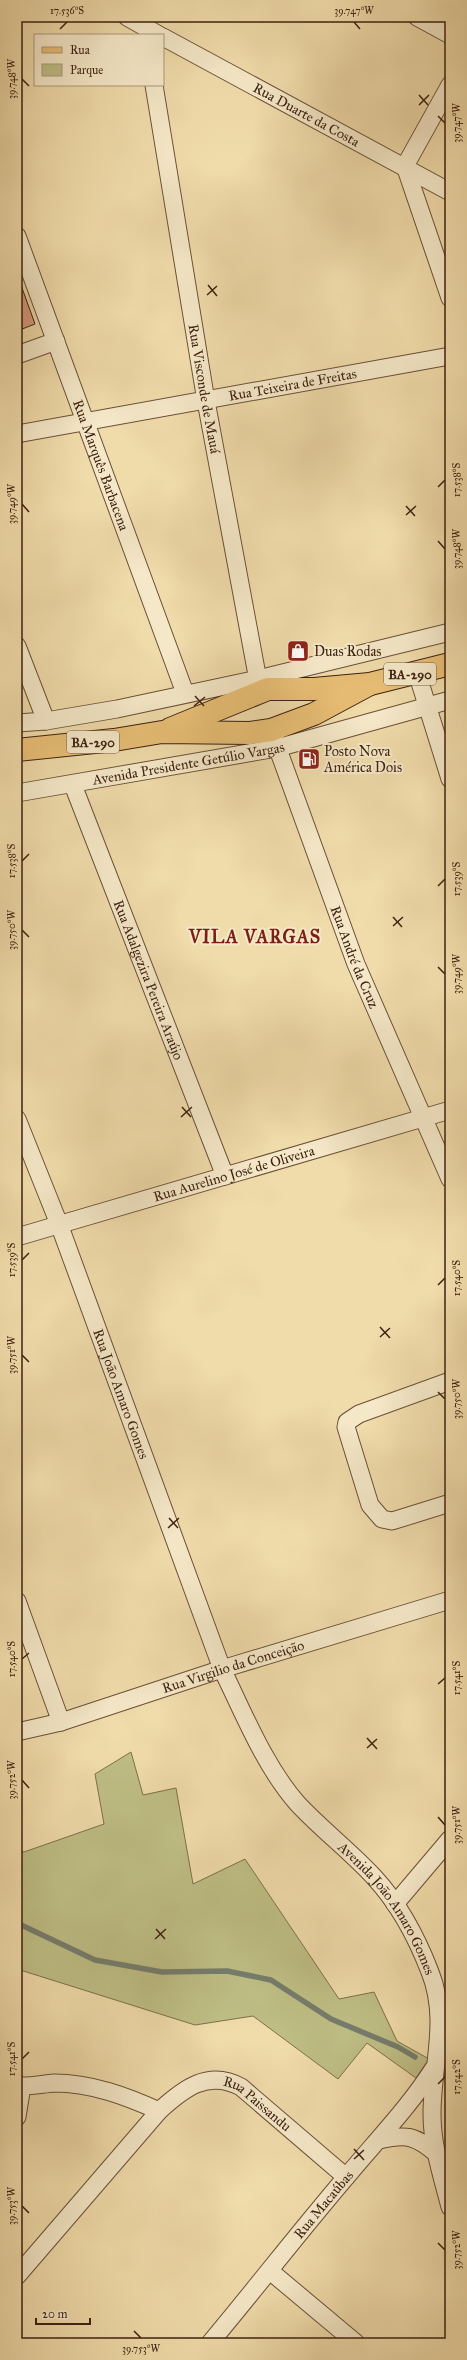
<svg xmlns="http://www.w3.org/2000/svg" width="467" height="2360" font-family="'IM FELL Great Primer',serif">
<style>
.green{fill:#bebe85;stroke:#7e704b}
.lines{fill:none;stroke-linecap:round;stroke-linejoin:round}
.stream{stroke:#757d6d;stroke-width:5.5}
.building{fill:#d69a7e;stroke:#3d2111}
.minor-casing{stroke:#6a5037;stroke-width:19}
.major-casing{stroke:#3d2111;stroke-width:24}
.minor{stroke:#f5e8c8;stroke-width:17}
.major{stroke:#e8be75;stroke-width:22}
.ticks{fill:none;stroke:#3d2111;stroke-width:1.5}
.labels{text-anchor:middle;stroke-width:4;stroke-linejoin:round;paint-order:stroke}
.shield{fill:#f5e8c8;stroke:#745d48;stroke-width:1}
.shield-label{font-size:13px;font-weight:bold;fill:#3d2111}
.street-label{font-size:14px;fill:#3d2111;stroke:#f5e8c8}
.poi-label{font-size:14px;fill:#3d2111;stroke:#f5e8c8;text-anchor:start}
.district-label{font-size:18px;font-weight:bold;letter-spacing:1px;fill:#7a1f14;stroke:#f5e8c8}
.neatline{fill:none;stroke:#3d2111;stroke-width:1.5}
.ticks-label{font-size:10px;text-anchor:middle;fill:#3d2111}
</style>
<rect width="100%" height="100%" fill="#f0dbaa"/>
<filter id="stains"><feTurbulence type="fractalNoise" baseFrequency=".005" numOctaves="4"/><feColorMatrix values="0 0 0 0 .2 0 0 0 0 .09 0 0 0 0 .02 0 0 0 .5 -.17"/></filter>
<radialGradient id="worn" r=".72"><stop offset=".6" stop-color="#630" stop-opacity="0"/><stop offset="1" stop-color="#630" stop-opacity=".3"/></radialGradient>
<!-- green -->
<path class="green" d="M131 1752 143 1795 176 1788 193 1884 245 1859 339 1999 374 1992 397 2041 429 2059 416 2078 367 2043 338 2079 253 2016 195 2025 17 1969V1851L24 1852 104 1824 95 1774Z"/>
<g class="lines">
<!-- stream -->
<g class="stream">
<path d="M17 1923 95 1960 162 1972 227 1971 271 1980 331 2019 398 2047 415 2057"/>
<path d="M442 2073 450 2077"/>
</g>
</g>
<!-- building -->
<path class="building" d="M17 274 35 324 17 331Z"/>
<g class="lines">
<!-- minor casing -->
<g class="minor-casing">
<g id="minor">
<path d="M127 17 159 35"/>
<path d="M417 17 450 35"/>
<path id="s1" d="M163 37 450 192"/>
<path id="s2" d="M154 85 206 401 260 691"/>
<path d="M450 85 405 166 450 298"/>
<path id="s3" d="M17 236 185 693"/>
<path d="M17 355 56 341"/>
<path id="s4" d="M17 434 450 356"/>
<path d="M17 646 46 721"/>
<path d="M417 673 450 779"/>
<path d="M17 723 46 721 117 709 258 679 450 632"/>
<path id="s5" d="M271 730 356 964 450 1179"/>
<path id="s6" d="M73 785 225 1176"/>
<path id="s7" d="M17 793 277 748 450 700"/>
<path id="s8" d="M17 1119 59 1224 222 1669C244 1714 264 1765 297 1803 321 1829 350 1851 374 1877 399 1904 417 1938 430 1972 449 2019 432 2065 432 2114 432 2146 442 2176 450 2207"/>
<path id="s9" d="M17 1237 450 1110"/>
<path d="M450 1381 359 1414 347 1422 346 1427 370 1505 382 1519 392 1521 450 1503"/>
<path d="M17 1601 61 1722"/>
<path id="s10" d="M17 1732 61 1722 222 1669 450 1600"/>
<path d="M395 1904 450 1839"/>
<path d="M17 2086C30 2087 42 2084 54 2083 91 2083 126 2096 159 2111"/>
<path d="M17 2117 22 2086"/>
<path d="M379 2140C406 2134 415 2135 437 2154"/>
<path d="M270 2271 356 2343"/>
<path id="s11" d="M17 2276 159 2111C183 2089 208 2069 241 2087L346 2177"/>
<path id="s12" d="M210 2343C256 2288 300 2231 347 2176 377 2140 409 2107 434 2068"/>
</g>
</g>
<!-- major casing -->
<g class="major-casing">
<g id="major">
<path d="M170 729 268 689H314L370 684 450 664"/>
<path d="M17 750 114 740 162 732 250 733 271 730 314 714 370 684"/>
</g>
</g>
<!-- minor -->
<use href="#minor" class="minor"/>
<!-- major -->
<use href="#major" class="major"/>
</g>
<!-- ticks -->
<path class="ticks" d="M354 22 360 29M60 29 67 22M22 79 29 86M419 95 428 105M419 105 429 95M438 116 445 123M208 285 217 296M207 295 217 286M438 487 445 480M22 504 29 512M406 506 415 516M406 515 416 506M438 541 445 549M195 696 204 706M194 706 205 697M22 861 29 854M438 886 445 879M393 917 402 927M393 926 403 917M22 930 29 937M438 967 445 974M182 1107 191 1117M181 1117 192 1107M22 1260 29 1253M438 1285 445 1278M380 1327 390 1338M380 1337 390 1328M22 1355 29 1362M438 1392 445 1399M169 1518 178 1528M168 1528 179 1518M22 1659 29 1653M438 1684 445 1678M367 1738 377 1749M367 1748 377 1739M22 1780 29 1788M438 1817 445 1825M156 1929 165 1939M155 1939 166 1929M22 2059 29 2052M438 2084 445 2077M354 2149 364 2160M354 2159 364 2150M22 2206 29 2213M438 2243 445 2250M134 2331 141 2338"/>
<!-- icons -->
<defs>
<g id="shop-square" transform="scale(1.15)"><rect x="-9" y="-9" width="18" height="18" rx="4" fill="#8f2418" stroke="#f5e8c8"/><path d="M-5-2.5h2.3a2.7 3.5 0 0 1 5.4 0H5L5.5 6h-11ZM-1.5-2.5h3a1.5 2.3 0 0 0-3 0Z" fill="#fff"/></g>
<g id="fuel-square" transform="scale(1.15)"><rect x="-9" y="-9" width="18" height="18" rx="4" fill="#8f2418" stroke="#f5e8c8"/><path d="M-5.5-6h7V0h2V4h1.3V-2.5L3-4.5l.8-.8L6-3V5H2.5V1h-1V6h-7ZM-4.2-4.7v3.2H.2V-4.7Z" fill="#fff"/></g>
</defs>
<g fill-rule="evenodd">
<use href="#shop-square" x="298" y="651"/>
<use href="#fuel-square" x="309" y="759"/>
</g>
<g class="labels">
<!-- shield labels -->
<g class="shield">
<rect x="384" y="663" width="52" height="22" rx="3"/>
<rect x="67" y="731" width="52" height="22" rx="3"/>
</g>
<g class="shield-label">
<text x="410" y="679">BA-290</text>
<text x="93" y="747">BA-290</text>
</g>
<!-- street labels -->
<g class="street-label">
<text dy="5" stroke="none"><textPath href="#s1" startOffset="163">Rua Duarte da Costa</textPath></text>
<text dy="5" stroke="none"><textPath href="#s4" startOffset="280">Rua Teixeira de Freitas</textPath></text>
<text dy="5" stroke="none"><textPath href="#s2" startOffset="308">Rua Visconde de Mauá</textPath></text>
<text dy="5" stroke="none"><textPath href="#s3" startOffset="244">Rua Marquês Barbacena</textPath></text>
<text dy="5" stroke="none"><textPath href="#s7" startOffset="174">Avenida Presidente Getúlio Vargas</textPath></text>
<text dy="5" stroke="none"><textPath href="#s5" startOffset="242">Rua André da Cruz</textPath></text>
<text dy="5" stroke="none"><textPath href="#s6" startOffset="209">Rua Adalgezira Pereira Araújo</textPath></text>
<text dy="5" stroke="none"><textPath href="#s9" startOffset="226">Rua Aurelino José de Oliveira</textPath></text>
<text dy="5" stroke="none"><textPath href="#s8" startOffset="294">Rua João Amaro Gomes</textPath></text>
<text dy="5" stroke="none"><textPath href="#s10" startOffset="226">Rua Virgilio da Conceição</textPath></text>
<text dy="5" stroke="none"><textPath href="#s8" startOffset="881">Avenida João Amaro Gomes</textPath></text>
<text dy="5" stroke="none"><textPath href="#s11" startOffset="333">Rua Paissandu</textPath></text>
<text dy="5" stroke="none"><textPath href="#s12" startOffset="179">Rua Macaúbas</textPath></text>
</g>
<!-- poi labels -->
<g class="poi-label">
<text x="314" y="656">Duas Rodas</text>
<text x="324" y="756">Posto Nova<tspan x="324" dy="16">América Dois</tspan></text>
</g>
<!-- district labels -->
<g class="district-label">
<text x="255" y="943">VILA VARGAS</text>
</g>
</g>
<!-- margin -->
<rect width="467" height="2360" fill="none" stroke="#f0dbaa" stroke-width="44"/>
<!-- legend -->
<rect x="34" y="34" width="130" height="52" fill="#f5e8c8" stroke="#ab987f"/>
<rect x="42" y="47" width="20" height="6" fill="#e8be75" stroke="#ab987f"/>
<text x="70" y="54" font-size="12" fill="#3d2111">Rua</text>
<rect x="42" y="64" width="20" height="12" fill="#bebe85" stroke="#ab987f"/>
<text x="70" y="74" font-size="12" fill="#3d2111">Parque</text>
<!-- scale -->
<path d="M36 2318v6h54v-6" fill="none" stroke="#3d2111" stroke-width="2"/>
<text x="42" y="2318" font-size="12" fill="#3d2111" stroke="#f5e8c8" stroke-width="3" paint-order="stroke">20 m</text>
<rect x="22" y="22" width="423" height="2316" class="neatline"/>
<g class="ticks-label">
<text x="67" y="14">17.536°S</text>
<text x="354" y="14">39.747°W</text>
<text transform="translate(11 79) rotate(-90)" y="4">39.748°W</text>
<text transform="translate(456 123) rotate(-90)" y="4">39.747°W</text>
<text transform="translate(456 480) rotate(-90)" y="4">17.538°S</text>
<text transform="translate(11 504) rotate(-90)" y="4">39.749°W</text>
<text transform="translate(456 549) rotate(-90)" y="4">39.748°W</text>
<text transform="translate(11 861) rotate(-90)" y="4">17.538°S</text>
<text transform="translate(456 879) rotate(-90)" y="4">17.539°S</text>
<text transform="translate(11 930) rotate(-90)" y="4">39.750°W</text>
<text transform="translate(456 974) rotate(-90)" y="4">39.749°W</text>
<text transform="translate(11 1260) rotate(-90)" y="4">17.539°S</text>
<text transform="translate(456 1278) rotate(-90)" y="4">17.540°S</text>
<text transform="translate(11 1355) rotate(-90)" y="4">39.751°W</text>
<text transform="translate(456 1399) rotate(-90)" y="4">39.750°W</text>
<text transform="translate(11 1659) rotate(-90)" y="4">17.540°S</text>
<text transform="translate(456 1678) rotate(-90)" y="4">17.541°S</text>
<text transform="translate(11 1780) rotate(-90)" y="4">39.752°W</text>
<text transform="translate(456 1825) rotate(-90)" y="4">39.751°W</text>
<text transform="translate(11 2059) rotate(-90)" y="4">17.541°S</text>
<text transform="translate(456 2077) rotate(-90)" y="4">17.542°S</text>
<text transform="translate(11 2206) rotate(-90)" y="4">39.753°W</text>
<text transform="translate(456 2250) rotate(-90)" y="4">39.752°W</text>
<text x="141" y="2352">39.753°W</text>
</g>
<rect width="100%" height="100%" filter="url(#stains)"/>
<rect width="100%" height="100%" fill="url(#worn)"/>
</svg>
